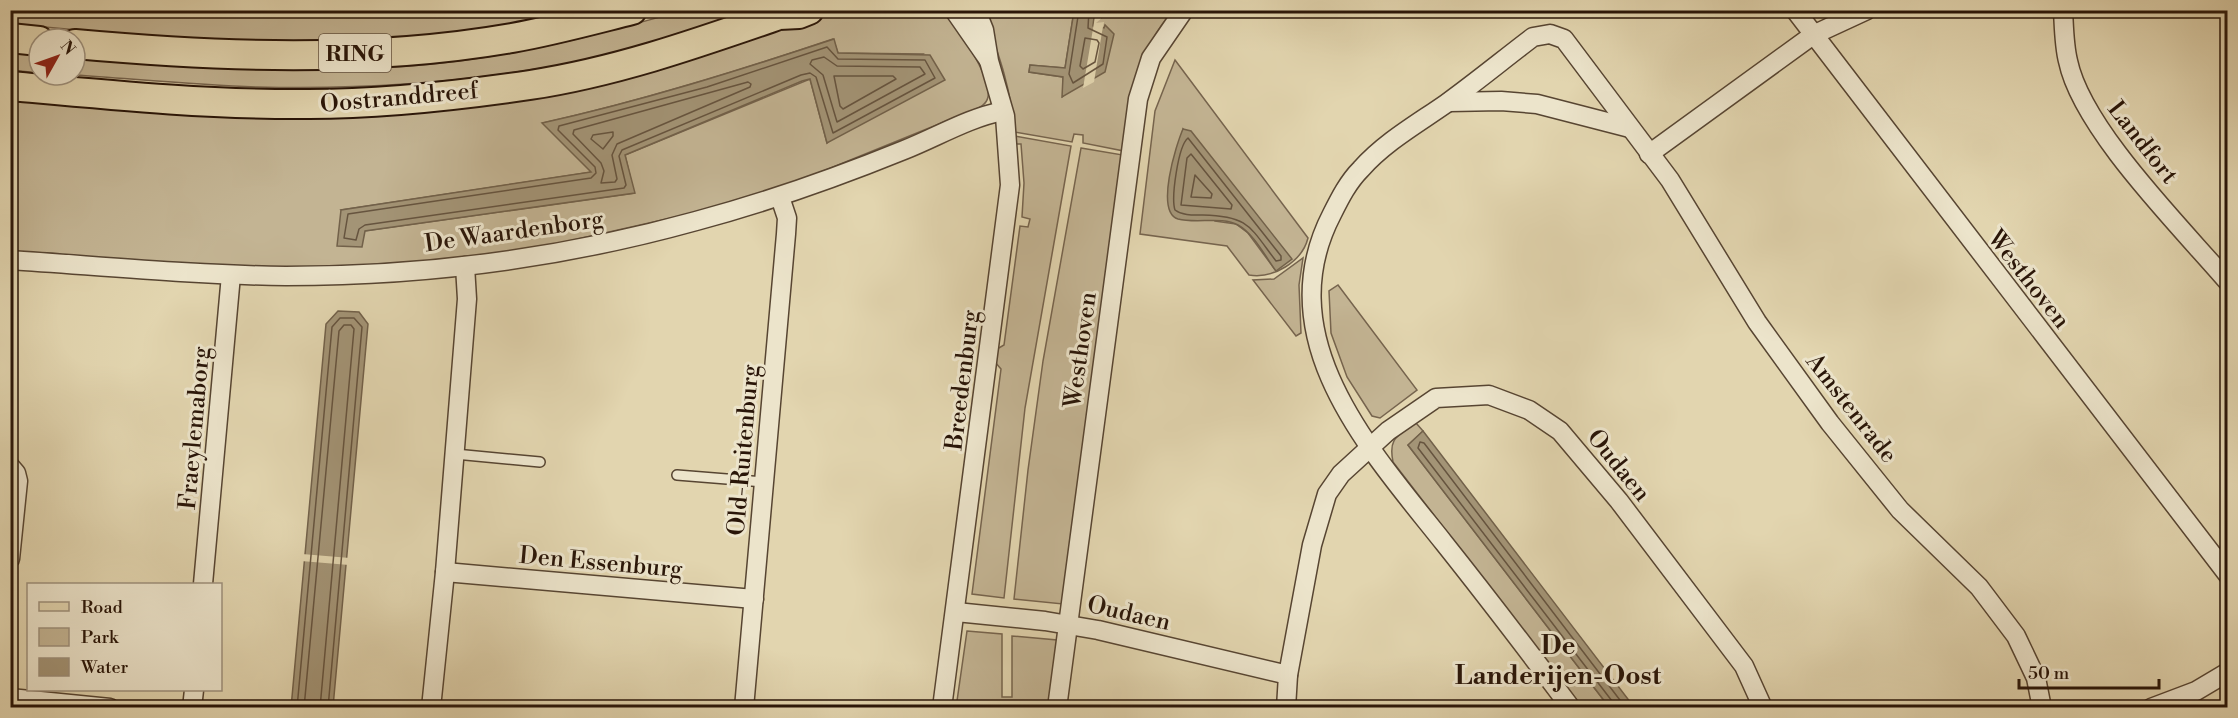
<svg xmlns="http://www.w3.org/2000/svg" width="2238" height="718" font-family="'Libre Bodoni',serif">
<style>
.green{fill:#c3b493;stroke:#76644e;stroke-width:1.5;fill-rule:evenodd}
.water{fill:#a39476;stroke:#72614a;stroke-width:1.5}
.pier{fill:#e2d5af}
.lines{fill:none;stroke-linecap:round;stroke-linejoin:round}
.shore{stroke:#66543f;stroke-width:1.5}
.lane-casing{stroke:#574532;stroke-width:12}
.street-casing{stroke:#574532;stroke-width:21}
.primary-casing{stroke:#291508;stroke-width:32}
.lane{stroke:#ece4cb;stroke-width:9}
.street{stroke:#ece4cb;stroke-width:18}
.primary{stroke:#e2d5af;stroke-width:28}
.labels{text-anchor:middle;stroke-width:6;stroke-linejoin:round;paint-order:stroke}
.shield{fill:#ece4cb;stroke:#645342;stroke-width:1.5}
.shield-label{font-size:22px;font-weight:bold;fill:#291508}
.street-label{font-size:24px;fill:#291508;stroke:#ece4cb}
.neighbourhood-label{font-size:26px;font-weight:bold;fill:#291508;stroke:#ece4cb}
</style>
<rect width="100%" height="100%" fill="#e2d5af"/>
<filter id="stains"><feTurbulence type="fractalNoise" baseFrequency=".00333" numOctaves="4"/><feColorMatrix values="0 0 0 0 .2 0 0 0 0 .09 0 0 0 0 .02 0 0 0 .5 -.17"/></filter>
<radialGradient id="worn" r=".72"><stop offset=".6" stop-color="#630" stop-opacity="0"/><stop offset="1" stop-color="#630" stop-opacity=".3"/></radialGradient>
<!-- green -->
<g class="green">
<path d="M820 10 942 11C956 24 992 77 988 97 986 106 978 108 971 111L789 185 720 207 538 248 453 259 309 269 245 268 11 252 10 98 358 112ZM833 39 838 53 923 54 827 143 810 79 625 155 634 193 364 231 341 210 592 172 543 123C642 101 738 71 833 39Z"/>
<path d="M10 11H592L498 31 315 45 178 39 11 24Z"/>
<path d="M682 11H753C702 27 649 46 596 58 486 81 370 90 257 87 196 85 135 79 75 75V57C220 70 370 80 515 52 571 42 627 26 682 11Z"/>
<path d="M983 11H1074L1065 68 1030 65 1029 72 1063 77V96L1112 33 1105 28 1093 26 1094 17 1099 18 1094 11H1173C1137 51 1130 98 1124 151L1083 143V135L1074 134 1072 142 1014 132C1012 89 997 50 983 11Z"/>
<path d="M10 51 39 54V73L11 70Z"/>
<path d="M1175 60 1308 238C1302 262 1273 279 1249 275L1227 246 1140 234 1155 111ZM1183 129 1276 271 1248 233 1236 224 1215 221 1170 180Z"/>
<path d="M1014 136 1071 146 1025 408 1004 598 972 594 1001 369 995 362 997 349 1004 345 1020 226 1028 227 1030 219 1022 217 1024 183 1021 144H1014Z"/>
<path d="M1081 148 1123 155 1063 604 1014 599 1028 470 1043 361Z"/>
<path d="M1303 258 1299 285 1301 333 1296 336 1253 280 1274 279Z"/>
<path d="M1338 285 1417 390 1380 418 1372 416 1347 377 1331 333 1329 291Z"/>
<path d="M1416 423 1423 431 1408 445 1609 707H1582L1393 462C1388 437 1398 436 1416 423Z"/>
<path d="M967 631 1002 634V697H1012V636L1057 640 1049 707 956 708Z"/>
</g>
<!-- water -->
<g class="water">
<path d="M1074 11H1094L1100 18 1094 17 1093 26 1104 28 1105 25 1114 34 1105 72 1062 97 1063 77 1029 72 1030 65 1065 68Z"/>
<path d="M834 39 838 53 930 55 945 80 827 143 810 79 802 81 625 155 635 193 365 231 362 247 337 246 341 210 591 172 542 123C642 101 737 71 834 39Z"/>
<path d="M1183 129 1191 131 1292 259 1276 271C1265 256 1254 234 1238 225 1221 216 1197 224 1178 219 1155 212 1176 145 1183 129Z"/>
<path d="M338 311 359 312 368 324 333 707 291 708 326 324Z"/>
<path d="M1423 431 1634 707H1609L1408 445Z"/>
</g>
<!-- pier -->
<g class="pier">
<path d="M1096 11 1103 17 1096 23 1104 22 1102 32 1094 82 1083 88Z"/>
<path d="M302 554 350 558 349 565 301 561Z"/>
</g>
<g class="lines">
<!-- shore -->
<g class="shore">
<path d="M1079 10 1069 74 1073 83 1103 64 1107 37 1088 28 1089 10"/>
<path d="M1085 38 1097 40 1099 43 1095 62 1083 69 1080 66Z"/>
<path d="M827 47 838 59 925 60 935 78 833 133 816 77 810 73 801 75 622 150 619 156 626 185 624 188 365 225 359 229 356 240 344 238 348 214 591 178 596 173 595 167 558 130 559 126 707 87Z"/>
<path d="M824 57 837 66 920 67 925 74 837 122 823 75 810 64 812 60Z"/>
<path d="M834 76H893L896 79 843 109 840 106Z"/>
<path d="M748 82 751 84 750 87 617 144 612 155 617 179 615 182 601 183 604 171 601 163 573 134 574 130Z"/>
<path d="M613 132V136L603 149 591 139 593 135Z"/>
<path d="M1188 138 1281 256V260L1276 261C1250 227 1249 216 1203 215 1194 215 1183 216 1175 210 1171 198 1178 146 1188 138Z"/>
<path d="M1191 154 1232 205 1231 209 1181 205 1187 158Z"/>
<path d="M1195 175 1212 194 1211 198 1191 197Z"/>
<path d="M297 708 332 327 340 318H354L362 327 328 708"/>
<path d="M304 708 339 331 344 325H351L354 329 320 708"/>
<path d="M1614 708 1612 701 1418 448 1420 442 1424 443 1626 708"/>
</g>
<!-- lane casing -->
<g class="lane-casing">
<g id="lane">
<path d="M455 454 540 462"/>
<path d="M677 475 764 482"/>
</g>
</g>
<!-- street casing -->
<g class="street-casing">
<g id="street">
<path d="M954 10 988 59"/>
<path d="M1795 10 2228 575"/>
<path d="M2063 10C2064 27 2064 45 2068 61 2082 129 2181 227 2228 282"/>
<path d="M1449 102 1501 101 1537 104 1630 128"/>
<path d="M1649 154 1813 35 1867 10"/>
<path d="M10 260C102 266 194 275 286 276 424 276 563 258 696 221 767 202 835 178 904 150 937 137 968 118 1003 111"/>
<path d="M10 466 16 473 18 481 10 559"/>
<path d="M445 572 754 599"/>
<path d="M203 584 231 275"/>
<path d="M956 612 1045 621 1098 630 1288 675"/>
<path d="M10 698 110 708"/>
<path d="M192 708 194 690"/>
<path d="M431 708 445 572 467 299 465 266"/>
<path d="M744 708 786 234 787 218 780 197"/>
<path d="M942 708 1010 185 1005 116 989 61 984 30 976 10"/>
<path d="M1057 708 1138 99 1151 58 1184 10"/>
<path d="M1286 708 1288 675 1312 545 1327 494 1341 474 1388 431 1436 398 1489 395 1529 410 1560 431 1619 501 1744 666 1763 708"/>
<path d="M1571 708C1529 652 1487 597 1444 543 1371 451 1267 339 1332 214 1340 198 1348 182 1361 169 1385 142 1417 124 1447 103 1476 82 1504 59 1533 37L1550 34 1564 39 1670 180 1757 322 1830 423 1900 510 1979 587 2016 636 2036 678 2042 708"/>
<path d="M2151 708 2196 691 2228 672"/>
</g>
</g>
<!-- primary casing -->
<g class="primary-casing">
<g id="primary">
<path d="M10 38 39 41"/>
<path d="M75 44C219 57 368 63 512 38 552 31 592 20 632 10"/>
<path d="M10 86C109 95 210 105 309 104 379 104 461 95 530 85 616 72 698 43 779 15L799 14 809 10"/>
</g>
</g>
<!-- lane -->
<use href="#lane" class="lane"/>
<!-- street -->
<use href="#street" class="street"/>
<!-- primary -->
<use href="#primary" class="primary"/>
</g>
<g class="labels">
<!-- shield labels -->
<rect class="shield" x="319" y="34" width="72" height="38" rx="4.5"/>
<g class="shield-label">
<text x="355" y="61">RING</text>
</g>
<!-- street labels -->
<g class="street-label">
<text transform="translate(399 97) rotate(-5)" y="8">Oostranddreef</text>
<text transform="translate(2143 142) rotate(52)" y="8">Landfort</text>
<text transform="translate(514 231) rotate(-8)" y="8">De Waardenborg</text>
<text transform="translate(2029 279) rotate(52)" y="8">Westhoven</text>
<text transform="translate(1080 350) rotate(-82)" y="8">Westhoven</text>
<text transform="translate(962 380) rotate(-83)" y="8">Breedenburg</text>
<text transform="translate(1852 408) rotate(52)" y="8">Amstenrade</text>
<text transform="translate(194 428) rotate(-85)" y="8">Fraeylemaborg</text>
<text transform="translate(743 450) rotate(-85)" y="8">Old-Ruitenburg</text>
<text transform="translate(1619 465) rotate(51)" y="8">Oudaen</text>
<text transform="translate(601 562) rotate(5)" y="8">Den Essenburg</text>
<text transform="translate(1129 613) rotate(13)" y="8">Oudaen</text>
</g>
<!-- neighbourhood labels -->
<g class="neighbourhood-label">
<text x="1558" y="654">De<tspan x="1558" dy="30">Landerijen-Oost</tspan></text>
</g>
</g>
<!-- margin -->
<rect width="2238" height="718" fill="none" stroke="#e2d5af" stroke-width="36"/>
<rect x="12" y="12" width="2214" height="694" fill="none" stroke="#291508" stroke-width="3"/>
<rect x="18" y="18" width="2202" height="682" fill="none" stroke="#291508" stroke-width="1.5"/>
<!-- legend -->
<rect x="27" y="583" width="195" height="108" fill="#ece4cb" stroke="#9e917d" stroke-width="1.5"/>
<rect x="39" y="602" width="30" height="9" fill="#e2d5af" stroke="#9e917d" stroke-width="1.5"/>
<text x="81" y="613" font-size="18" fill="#291508">Road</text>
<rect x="39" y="628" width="30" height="18" fill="#c3b493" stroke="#9e917d" stroke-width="1.5"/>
<text x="81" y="643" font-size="18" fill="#291508">Park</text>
<rect x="39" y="658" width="30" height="18" fill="#a39476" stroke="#9e917d" stroke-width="1.5"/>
<text x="81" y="673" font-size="18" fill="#291508">Water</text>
<!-- north arrow -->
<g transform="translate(57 57) rotate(50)"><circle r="28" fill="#ece4cb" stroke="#9e917d" stroke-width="1.5"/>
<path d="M0-4.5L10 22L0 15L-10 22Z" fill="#8f2418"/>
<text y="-9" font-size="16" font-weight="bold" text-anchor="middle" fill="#291508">N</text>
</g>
<!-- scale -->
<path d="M2019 679v9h140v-9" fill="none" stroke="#291508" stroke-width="3"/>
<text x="2028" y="679" font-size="18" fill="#291508" stroke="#ece4cb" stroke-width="4.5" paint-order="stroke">50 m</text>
<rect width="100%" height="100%" filter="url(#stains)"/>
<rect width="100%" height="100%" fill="url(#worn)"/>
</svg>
